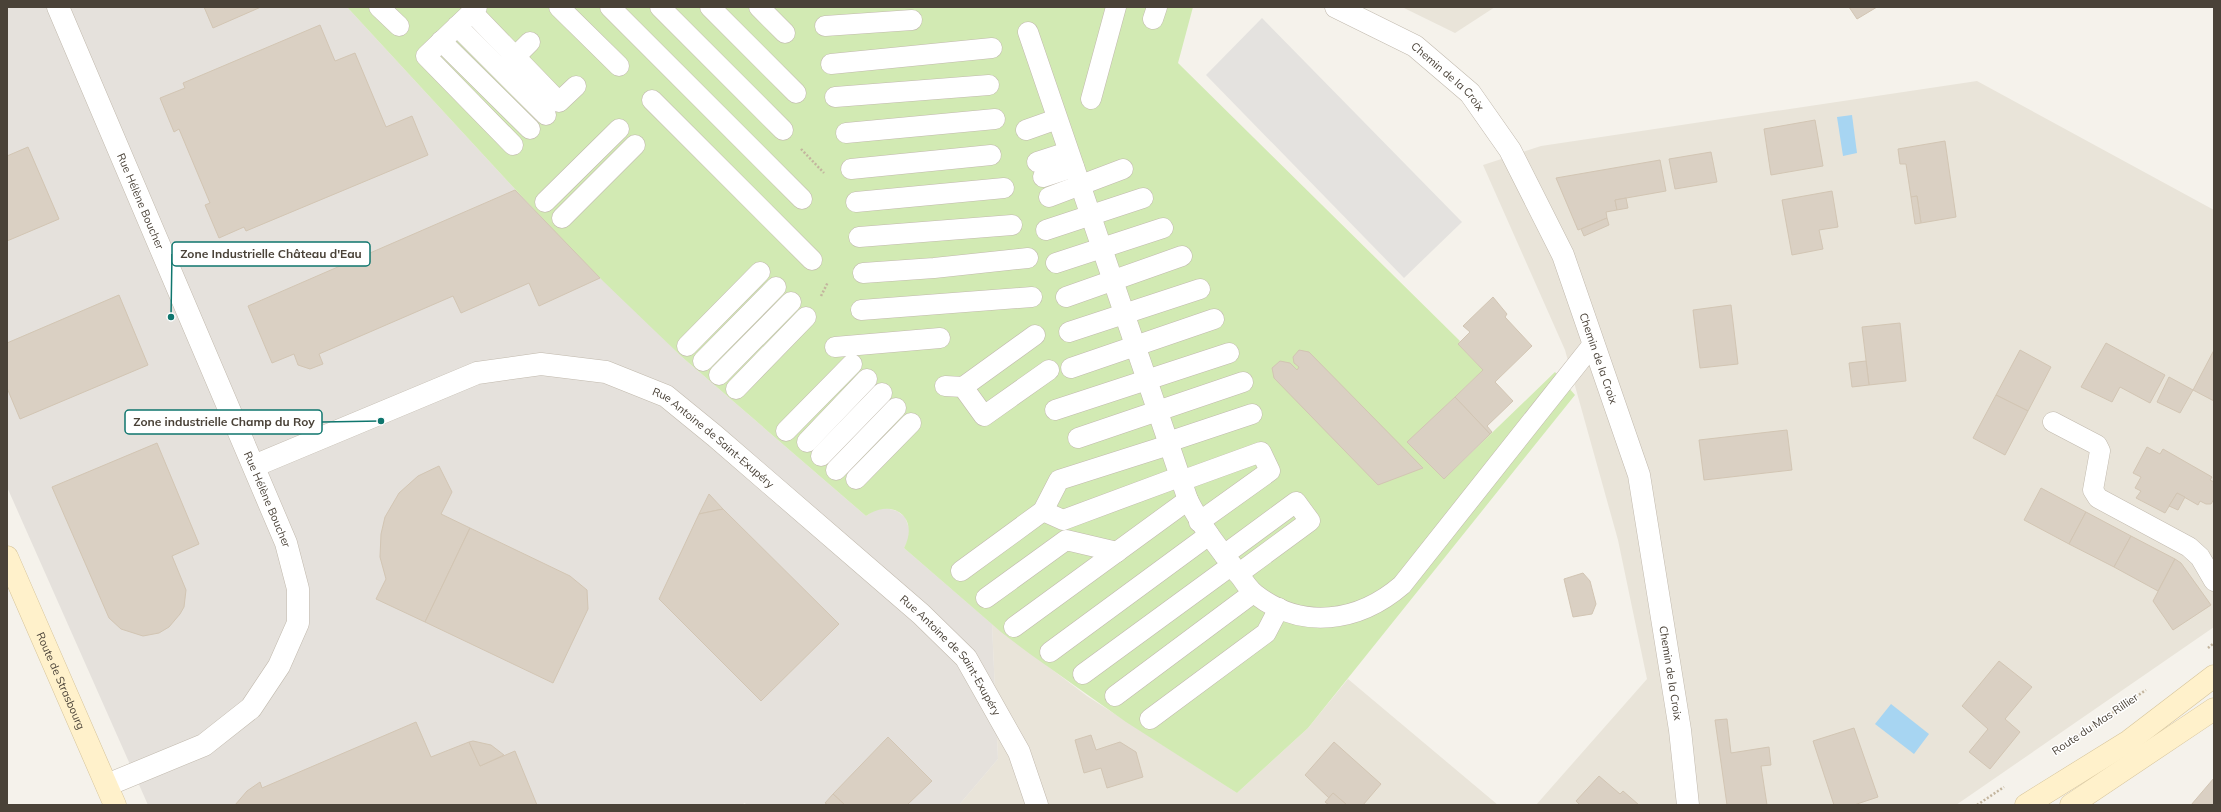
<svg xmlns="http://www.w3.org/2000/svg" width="2221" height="812" font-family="Mulish,sans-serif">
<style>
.residential{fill:#e9e4d9}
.industrial{fill:#e5e1dc}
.green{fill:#d2eab3}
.parking{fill:#e4e2df}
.water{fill:#a7d5f2}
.building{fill:#dad0c3;stroke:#d2c5b3}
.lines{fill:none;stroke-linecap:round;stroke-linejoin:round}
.lane-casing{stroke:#c1b9ad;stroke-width:21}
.street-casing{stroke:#c1b9ad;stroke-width:23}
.secondary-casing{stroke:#d6c49a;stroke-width:23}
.path{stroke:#c3b59e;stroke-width:2.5;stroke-dasharray:2 2;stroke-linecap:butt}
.lane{stroke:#fff;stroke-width:20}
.street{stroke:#fff;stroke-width:22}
.secondary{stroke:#fff1cb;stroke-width:22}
.labels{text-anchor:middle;stroke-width:3;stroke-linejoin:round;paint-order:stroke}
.street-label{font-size:11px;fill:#4a4238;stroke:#fff}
.leader{fill:none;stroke:#0f766e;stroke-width:1.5}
.callout-dot{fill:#0f766e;stroke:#fff;stroke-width:1.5}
.callout{fill:#fff;stroke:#0f766e;stroke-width:1.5}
.callout-label{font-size:12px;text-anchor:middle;font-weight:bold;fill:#4a4238}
</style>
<rect width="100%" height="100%" fill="#f5f2eb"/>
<!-- residential -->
<g class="residential">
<path d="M1402 7H1495L1455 33Z"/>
<path d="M1977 81 2214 210V627L1956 805H1536L1647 679 1618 540 1565 350 1483 165 1541 146Z"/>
<path d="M992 624 1087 696 1237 793 1308 728 1348 679 1498 805H959L998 759Z"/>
</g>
<!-- industrial -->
<path class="industrial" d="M7 7H347L550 227 682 357 866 516 875 510 886 508 897 511 905 517 909 528V539L904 548 992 624 998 759 959 805H748L744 803 743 805H148L7 487Z"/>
<!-- green -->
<path class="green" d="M347 7H1193L1178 63 1460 341 1458 344 1483 370 1408 442 1444 479 1555 372 1575 395 1308 728 1237 793 1126 722 1030 654 1001 632 904 548C920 518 893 497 866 516L682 357 603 281 550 227Z"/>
<!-- parking -->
<path class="parking" d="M1262 18 1462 222 1404 278 1206 75Z"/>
<!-- water -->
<g class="water">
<path d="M1852 115 1857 153 1843 156 1837 117Z"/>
<path d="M1891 704 1929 734 1914 754 1875 724Z"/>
</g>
<!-- building -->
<g class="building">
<path d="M204 7H261L213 28Z"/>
<path d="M1849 7H1877L1857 19Z"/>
<path d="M320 25 335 61 355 53 386 127 412 116 428 155 246 231 244 227 219 238 205 205 210 203 179 129 174 132 160 98 185 88 183 83Z"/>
<path d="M1815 120 1823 166 1771 175 1764 129Z"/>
<path d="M1945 141 1956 217 1921 223 1917 196 1911 197 1906 164H1900L1898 149Z"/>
<path d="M28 147 59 219 7 241V156Z"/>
<path d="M1711 152 1717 182 1675 189 1669 159Z"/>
<path d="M1660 160 1666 191 1615 200 1617 210 1606 212 1607 218 1578 230 1556 178Z"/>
<path d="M515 190 600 278 539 306 529 283 461 313 453 296 319 354 323 364 310 369 298 365 294 354 272 363 248 306Z"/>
<path d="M1832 191 1838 227 1819 230 1823 249 1792 255 1782 200Z"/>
<path d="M1917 196 1921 223 1915 224 1911 197Z"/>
<path d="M1626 198 1628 208 1617 210 1615 200Z"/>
<path d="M1607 218 1609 225 1584 236 1581 229Z"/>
<path d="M119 295 148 365 20 419 7 388V343Z"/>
<path d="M1493 297 1507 314 1505 317 1532 346 1495 382 1513 401 1487 426 1492 432 1490 434 1455 397 1483 370 1458 344 1470 332 1463 326Z"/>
<path d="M1731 305 1738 364 1700 368 1693 310Z"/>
<path d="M1900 323 1906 381 1869 385 1862 327Z"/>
<path d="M2106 343 2165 375 2150 403 2120 387 2112 402 2081 387Z"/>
<path d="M1299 350 1309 352 1423 468 1378 485 1274 378 1272 368 1280 361 1290 363 1297 370 1299 367 1294 363 1293 357Z"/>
<path d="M2020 350 2051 367 2028 411 1996 395Z"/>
<path d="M2214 350V401L2193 390Z"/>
<path d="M1866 361 1869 385 1852 387 1849 363Z"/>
<path d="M2169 377 2193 390 2180 413 2157 402Z"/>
<path d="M1996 395 2028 411 2005 455 1973 438Z"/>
<path d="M1455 397 1490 434 1444 479 1407 442Z"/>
<path d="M1787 430 1792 470 1704 480 1699 440Z"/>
<path d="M157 443 199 544 172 556 186 590 184 607 180 614 169 627 159 633 143 636 121 629 109 618 52 487Z"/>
<path d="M2147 447 2160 454 2163 449 2212 477 2210 480 2214 482V499L2211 504H2206L2200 501 2198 505 2177 493 2165 513 2136 498 2141 491 2135 488 2141 477 2133 473Z"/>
<path d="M439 466 452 492 441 514 470 528 425 622 376 599 386 579 380 557 381 534 385 517 399 493 418 476Z"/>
<path d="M2041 488 2086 512 2069 544 2024 520Z"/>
<path d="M2177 493 2185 497 2178 510 2169 506Z"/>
<path d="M709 494 723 509 699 514Z"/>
<path d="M723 509 839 624 761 701 659 599 699 514Z"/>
<path d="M2086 512 2131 536 2114 567 2069 544Z"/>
<path d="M470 528 570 576 587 590 588 609 553 683 425 622Z"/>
<path d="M2131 536 2175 559 2158 591 2114 567Z"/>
<path d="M2175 559 2181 563 2211 605 2173 630 2153 601Z"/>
<path d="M1583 573 1590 581 1596 604 1592 614 1573 617 1564 579Z"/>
<path d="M1999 661 2032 687 2005 719 2020 732 1990 769 1969 752 1988 729 1962 706Z"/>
<path d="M1727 719 1731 753 1769 747 1771 765 1761 766 1767 805H1727L1715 720Z"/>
<path d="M416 722 431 757 469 742 480 766 515 751 537 805H235L247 791 260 782 262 788Z"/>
<path d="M1854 728 1878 797 1854 805H1834L1813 741Z"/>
<path d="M1091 735 1096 750 1120 742 1136 752 1143 777 1107 788 1101 768 1084 773 1075 740Z"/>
<path d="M888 737 932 781 907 805H845L833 794Z"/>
<path d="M473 741 491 745 504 755 480 766 469 742Z"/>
<path d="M1334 742 1381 784 1363 805H1347L1333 793 1329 798 1305 775Z"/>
<path d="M1599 776 1620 794 1623 791 1639 805H1580L1576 801Z"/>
<path d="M2214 778V805H2191Z"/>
<path d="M1333 793 1347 805H1329L1325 802Z"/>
<path d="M833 794 845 805H828L825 803Z"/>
</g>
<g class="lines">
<!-- lane casing -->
<g class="lane-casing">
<g id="lane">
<path d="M379 7 399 26"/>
<path d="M477 7 472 12 559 102 576 86"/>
<path d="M559 7 619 66"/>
<path d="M610 7 802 199"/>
<path d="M660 7 783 130"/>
<path d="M710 7 796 93"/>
<path d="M759 7 785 33"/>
<path d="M472 12 426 56 513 145"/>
<path d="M1153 19 1157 7"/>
<path d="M457 26 546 115"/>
<path d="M825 26 912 20"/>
<path d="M1028 32 1188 500C1201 526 1218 548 1236 570 1242 578 1247 588 1255 594 1302 631 1359 622 1402 585L1594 343"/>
<path d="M441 41 530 129"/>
<path d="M831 64 992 48"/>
<path d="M506 66 530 42"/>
<path d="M835 97 989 85"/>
<path d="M1091 99 1116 7"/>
<path d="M652 100 812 260"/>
<path d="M1026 130 1057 119"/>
<path d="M846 133 995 119"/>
<path d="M1037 162 1068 152"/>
<path d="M851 169 991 155"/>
<path d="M1043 177 1074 167"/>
<path d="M1049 197 1123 169"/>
<path d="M545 202 619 129"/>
<path d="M856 202 1004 188"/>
<path d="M562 218 635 145"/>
<path d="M1046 230 1143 198"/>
<path d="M859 237 1012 225"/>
<path d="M1056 263 1163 228"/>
<path d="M863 273 934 268 1028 258"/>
<path d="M1066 297 1182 256"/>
<path d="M861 310 1032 297"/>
<path d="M1069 332 1200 289"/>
<path d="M687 346 760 272"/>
<path d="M835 347 940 338"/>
<path d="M703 361 776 287"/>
<path d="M1071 368 1214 319"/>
<path d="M719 375 791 302"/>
<path d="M945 386 963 387 984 416 1049 370"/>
<path d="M963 387 1035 335"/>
<path d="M736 389 806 317"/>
<path d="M1055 410 1229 353"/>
<path d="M2053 422 2097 445 2100 451 2093 490 2098 498 2189 547 2200 557 2214 581"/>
<path d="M786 431 852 364"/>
<path d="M1078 438 1243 382"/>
<path d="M807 442 867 379"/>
<path d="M1168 442 1252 414"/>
<path d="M821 456 882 393"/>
<path d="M836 470 896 408"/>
<path d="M856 479 911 423"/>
<path d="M1181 481 1261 452 1270 471 1199 522"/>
<path d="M1043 511 1063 520 1179 477"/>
<path d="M1224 555 1296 502 1310 521 1238 574"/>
<path d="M961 571 1043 511 1059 480 1169 445"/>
<path d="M986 598 1066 540 1117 552"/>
<path d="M1014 627 1188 500"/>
<path d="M1050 652 1209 535"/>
<path d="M1083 674 1232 565"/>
<path d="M1115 696 1253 593"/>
<path d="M1150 719 1266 633 1279 608"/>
</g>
</g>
<!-- street casing -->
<g class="street-casing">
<g id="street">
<path id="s1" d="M58 7 286 543 298 589V623L279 666 251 708 204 745 107 785"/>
<path id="s2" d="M1336 7 1415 46 1470 93 1510 150 1563 255 1639 475 1680 730 1688 805"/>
<path id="s3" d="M254 466 477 373 541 364 606 372 666 396 715 436 921 614 966 658 1019 752 1037 805"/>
</g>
</g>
<!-- secondary casing -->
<g class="secondary-casing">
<g id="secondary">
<path id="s4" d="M7 557 115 805"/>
<path d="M2026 805 2129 741 2214 676"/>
<path d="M2071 805 2214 709"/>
</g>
</g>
<!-- path -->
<g class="path">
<path d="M801 149 824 173"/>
<path d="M821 296 828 282"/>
<path d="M2208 648 2214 643"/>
<path d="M2066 744 2146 690"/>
<path d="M1977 805 2004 787"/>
</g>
<!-- lane -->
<use href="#lane" class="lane"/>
<!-- street -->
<use href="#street" class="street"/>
<!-- secondary -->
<use href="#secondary" class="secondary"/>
</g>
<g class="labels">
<!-- street labels -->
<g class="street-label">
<text dy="4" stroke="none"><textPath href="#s2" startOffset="133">Chemin de la Croix</textPath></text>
<text dy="4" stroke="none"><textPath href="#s1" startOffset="211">Rue Hélène Boucher</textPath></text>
<text dy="4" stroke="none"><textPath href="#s2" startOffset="457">Chemin de la Croix</textPath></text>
<text dy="4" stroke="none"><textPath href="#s3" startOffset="499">Rue Antoine de Saint-Exupéry</textPath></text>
<text dy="4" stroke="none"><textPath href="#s1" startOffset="535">Rue Hélène Boucher</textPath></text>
<text dy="4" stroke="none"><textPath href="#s3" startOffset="823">Rue Antoine de Saint-Exupéry</textPath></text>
<text dy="4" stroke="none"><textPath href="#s2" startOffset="781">Chemin de la Croix</textPath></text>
<text dy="4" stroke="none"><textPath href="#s4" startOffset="135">Route de Strasbourg</textPath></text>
<text transform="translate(2095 724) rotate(-34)" y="4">Route du Mas Rillier</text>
</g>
</g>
<!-- callouts -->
<path class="leader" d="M171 317L172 254M381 421L322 422"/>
<g class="callout-dot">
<circle cx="171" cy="317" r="4"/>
<circle cx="381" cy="421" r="4"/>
</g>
<g class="callout">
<rect x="172" y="242" width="198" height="24" rx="4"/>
<rect x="125" y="410" width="197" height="24" rx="4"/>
</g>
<g class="callout-label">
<text x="271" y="258">Zone Industrielle Château d'Eau</text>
<text x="224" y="426">Zone industrielle Champ du Roy</text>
</g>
<!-- border -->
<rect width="2221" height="812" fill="none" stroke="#4a4238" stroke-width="16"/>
</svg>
